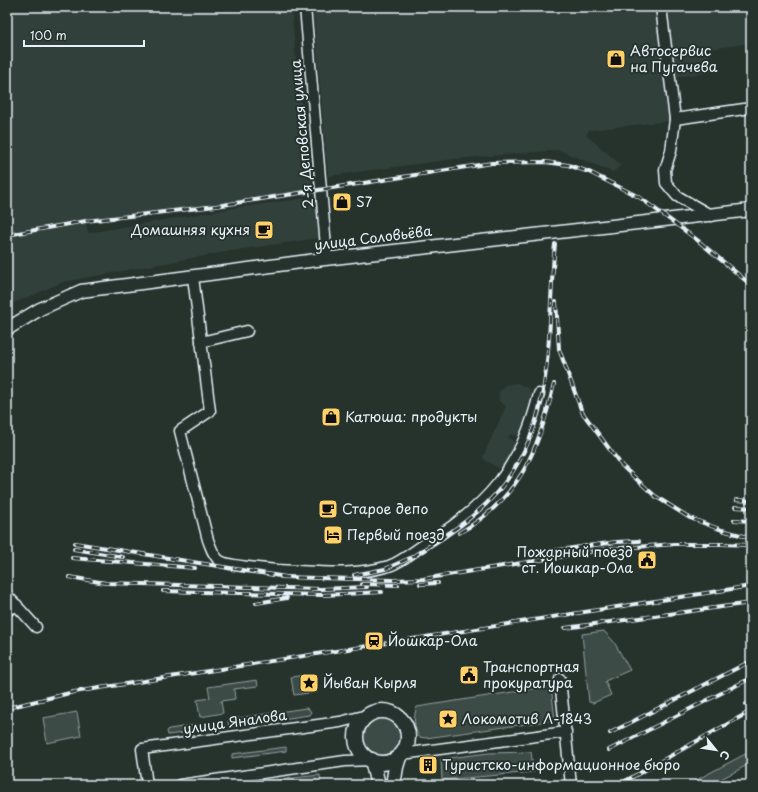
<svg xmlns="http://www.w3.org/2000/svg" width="758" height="792" font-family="'Playpen Sans',sans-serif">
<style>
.built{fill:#333f3a}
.green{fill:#3e4b47;stroke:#939ea0}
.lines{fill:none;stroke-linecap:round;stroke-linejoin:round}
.minor-casing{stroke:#e8f1f8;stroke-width:13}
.tertiary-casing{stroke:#e8f1f8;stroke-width:15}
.secondary-casing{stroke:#e8f1f8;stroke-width:17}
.minor{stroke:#26332d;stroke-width:10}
.tertiary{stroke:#26332d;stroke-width:12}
.secondary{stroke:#26332d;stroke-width:14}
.rail-casing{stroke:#e8f1f8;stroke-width:4}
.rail{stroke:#26332d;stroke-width:2.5;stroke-dasharray:8;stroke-linecap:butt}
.labels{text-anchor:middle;stroke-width:4;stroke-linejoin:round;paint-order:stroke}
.poi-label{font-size:14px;fill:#e8f1f8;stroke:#26332d;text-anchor:start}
.street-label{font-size:14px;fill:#e8f1f8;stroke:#26332d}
</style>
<rect width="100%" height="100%" fill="#26332d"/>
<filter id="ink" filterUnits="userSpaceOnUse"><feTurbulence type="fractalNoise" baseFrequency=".025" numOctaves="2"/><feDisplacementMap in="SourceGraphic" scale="8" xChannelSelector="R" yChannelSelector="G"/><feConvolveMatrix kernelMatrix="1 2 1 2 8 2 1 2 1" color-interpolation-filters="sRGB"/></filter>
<g filter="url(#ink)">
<!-- built -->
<g class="built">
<path d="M7 7H291L298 79 313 190 200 208 86 221 88 233 234 208 314 197 319 238 230 251 63 282 7 306Z"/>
<path d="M313 7H751V43L709 49 711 72 664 79 669 121 589 130 586 135 621 165 613 172 559 150 454 159 328 176Z"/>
<path d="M517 383 529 389 533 398 522 434 517 436 510 434 508 438 512 440 516 446 505 466 499 468 486 461 483 457 506 406 499 401V392L505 385Z"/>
</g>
<!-- green -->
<g class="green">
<path d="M604 631 614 642 630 670 605 681 611 695 593 703 589 702 582 634Z"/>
<path d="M306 675 308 690 315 689 316 692 294 695 291 677Z"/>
<path d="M257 680 258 686 234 689 235 699 221 701 223 713 200 717 197 700 210 698 208 687Z"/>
<path d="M551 686 555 720 426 738 419 737C414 728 413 716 417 707Z"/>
<path d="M306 708 309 709 311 712 309 715 229 727 228 721 231 719Z"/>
<path d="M77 712 81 736 47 743 43 718Z"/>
<circle cx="382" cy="737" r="19"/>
<path d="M221 721 223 728 168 735 167 731 169 729Z"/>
<path d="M286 747V751L232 758V754Z"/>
<path d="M751 751V763L710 785H687Z"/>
<path d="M531 752 534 772 442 780 441 759 489 753Z"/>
<path d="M320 775 321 785H231Z"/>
</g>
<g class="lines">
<!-- minor casing -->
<g class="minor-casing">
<g id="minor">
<path d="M305 7 327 258"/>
<path d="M661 7 675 119 671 151 665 170 666 183 677 196 712 216"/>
<path d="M675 119 751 108"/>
<path d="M193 277 210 411 180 431 208 540C211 547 213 556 220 561 228 566 267 569 277 570 313 571 353 577 389 566 401 562 414 551 425 544 487 507 522 466 539 394"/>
<path d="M201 342 247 331"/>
<path d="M7 595 36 627"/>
<path d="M7 611 17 605"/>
<path d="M560 679 571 785"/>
<path d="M402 754 566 732"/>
<path d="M147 785 142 749 340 722 368 715"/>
<path d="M180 785 345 761 372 760"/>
</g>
</g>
<!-- tertiary casing -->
<g class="tertiary-casing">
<path id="tertiary" d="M7 329 40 309 81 291 316 260 751 210"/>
</g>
<!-- secondary casing -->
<g class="secondary-casing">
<g id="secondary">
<circle cx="382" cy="737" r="26"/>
<path d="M372 760 378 785"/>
<path d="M393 785 396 767 399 757"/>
</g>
</g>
<!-- minor -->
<use href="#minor" class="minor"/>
<!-- tertiary -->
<use href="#tertiary" class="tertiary"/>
<!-- secondary -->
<use href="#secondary" class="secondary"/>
<!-- rail casing -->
<g class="rail-casing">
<g id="rail">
<path d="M7 235 86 221 216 206 492 163 545 162 568 165 589 172 639 197 696 239 751 285"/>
<path d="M556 302 559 349 582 412 622 466 655 496 690 518 722 530 751 538"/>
<path d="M736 500 751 501"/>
<path d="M735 507 751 508"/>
<path d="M734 520 751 521"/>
<path d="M459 533C520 499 539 449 554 384"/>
<path d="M75 543 286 577"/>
<path d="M721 544 751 545"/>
<path d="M74 549 123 557"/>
<path d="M545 552 616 542 639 541"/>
<path d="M412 557C438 540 464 525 486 504 560 432 545 336 555 244"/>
<path d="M72 558 195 568"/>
<path d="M354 575 385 569 417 555"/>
<path d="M69 577 106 583 321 589 367 587"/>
<path d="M281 577 393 580 423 579 608 549 675 544H726"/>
<path d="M362 584 398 585"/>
<path d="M420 584 438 583"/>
<path d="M163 591 323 595 382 592"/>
<path d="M256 603 287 598"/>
<path d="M565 628 751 603"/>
<path d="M746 704 751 702"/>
<path d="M7 708 74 692 751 586"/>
<path d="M610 733 751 661"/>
<path d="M609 750 751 678"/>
<path d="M618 785 751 711"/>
</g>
</g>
<!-- rail -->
<use href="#rail" class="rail"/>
</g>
</g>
<!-- icons -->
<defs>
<g id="shop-square" transform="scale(1)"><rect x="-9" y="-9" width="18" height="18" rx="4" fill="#ffd166" stroke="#26332d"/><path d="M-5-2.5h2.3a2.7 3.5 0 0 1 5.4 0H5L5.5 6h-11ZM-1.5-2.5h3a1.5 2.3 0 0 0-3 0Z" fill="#111"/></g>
<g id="cafe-square" transform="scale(1)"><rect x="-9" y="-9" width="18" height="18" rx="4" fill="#ffd166" stroke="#26332d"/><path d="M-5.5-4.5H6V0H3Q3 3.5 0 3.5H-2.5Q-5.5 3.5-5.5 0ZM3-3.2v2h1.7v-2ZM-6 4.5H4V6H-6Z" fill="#111"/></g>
<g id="hotel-square" transform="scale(1)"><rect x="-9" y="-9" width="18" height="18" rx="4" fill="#ffd166" stroke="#26332d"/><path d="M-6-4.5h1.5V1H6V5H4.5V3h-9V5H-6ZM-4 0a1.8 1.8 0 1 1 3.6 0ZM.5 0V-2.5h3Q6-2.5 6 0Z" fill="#111"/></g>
<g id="civic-square" transform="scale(1)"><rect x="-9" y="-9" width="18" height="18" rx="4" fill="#ffd166" stroke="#26332d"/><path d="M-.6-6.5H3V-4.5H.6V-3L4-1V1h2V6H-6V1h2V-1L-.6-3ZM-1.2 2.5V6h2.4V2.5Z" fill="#111"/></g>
<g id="station-square" transform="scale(1)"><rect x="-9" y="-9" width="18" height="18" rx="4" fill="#ffd166" stroke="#26332d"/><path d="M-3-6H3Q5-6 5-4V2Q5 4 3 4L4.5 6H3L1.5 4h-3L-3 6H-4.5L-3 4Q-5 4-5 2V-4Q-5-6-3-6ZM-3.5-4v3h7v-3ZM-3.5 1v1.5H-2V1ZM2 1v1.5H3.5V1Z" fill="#111"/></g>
<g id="sight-square" transform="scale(1)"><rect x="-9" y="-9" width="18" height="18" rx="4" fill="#ffd166" stroke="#26332d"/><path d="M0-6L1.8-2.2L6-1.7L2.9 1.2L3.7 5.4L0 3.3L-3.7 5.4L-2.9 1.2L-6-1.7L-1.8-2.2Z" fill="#111"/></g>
<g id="building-square" transform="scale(1)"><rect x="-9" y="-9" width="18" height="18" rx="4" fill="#ffd166" stroke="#26332d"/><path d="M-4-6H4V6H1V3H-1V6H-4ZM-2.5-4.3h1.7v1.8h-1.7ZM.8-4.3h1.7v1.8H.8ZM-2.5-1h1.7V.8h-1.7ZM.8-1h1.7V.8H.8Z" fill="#111"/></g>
</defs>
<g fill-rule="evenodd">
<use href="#shop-square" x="616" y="59"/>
<use href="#shop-square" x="342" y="202"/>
<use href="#cafe-square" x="264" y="230"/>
<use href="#shop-square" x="331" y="417"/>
<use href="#cafe-square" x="328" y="509"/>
<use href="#hotel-square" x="333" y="535"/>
<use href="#civic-square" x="647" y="560"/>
<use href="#station-square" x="374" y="641"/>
<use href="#civic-square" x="469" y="675"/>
<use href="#sight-square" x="309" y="683"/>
<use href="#sight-square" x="448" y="719"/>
<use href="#building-square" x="428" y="765"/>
</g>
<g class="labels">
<!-- poi labels -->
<g class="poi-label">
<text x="630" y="56">Автосервис<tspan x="630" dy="16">на Пугачева</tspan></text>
<text x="356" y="207">S7</text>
<text x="250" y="235" text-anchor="end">Домашняя кухня</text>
<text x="345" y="422">Катюша: продукты</text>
<text x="342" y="514">Старое депо</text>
<text x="347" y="540">Первый поезд</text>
<text x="633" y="557" text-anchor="end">Пожарный поезд<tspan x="633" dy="16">ст. Йошкар-Ола</tspan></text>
<text x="388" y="646">Йошкар-Ола</text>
<text x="483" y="672">Транспортная<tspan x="483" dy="16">прокуратура</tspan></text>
<text x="323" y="688">Йыван Кырля</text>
<text x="462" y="724">Локомотив Л-1843</text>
<text x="442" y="770">Туристско-информационное бюро</text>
</g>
<!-- street labels -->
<g class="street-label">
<text transform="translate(302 134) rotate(-95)" y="5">2-я Деповская улица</text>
<text transform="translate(373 238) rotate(-7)" y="5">улица Соловьёва</text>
<text transform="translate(235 722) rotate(-8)" y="5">улица Яналова</text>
</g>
</g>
<!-- margin -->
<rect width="758" height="792" fill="none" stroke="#26332d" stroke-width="24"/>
<rect x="12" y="12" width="734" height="768" fill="none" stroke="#e8f1f8" stroke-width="1.5" filter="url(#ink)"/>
<!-- north arrow -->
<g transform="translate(716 750) rotate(120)" stroke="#26332d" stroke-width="3" paint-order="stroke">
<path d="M0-3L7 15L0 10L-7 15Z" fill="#e8f1f8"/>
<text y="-6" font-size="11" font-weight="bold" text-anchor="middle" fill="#e8f1f8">С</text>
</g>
<!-- scale -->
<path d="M24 40v6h120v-6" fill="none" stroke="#e8f1f8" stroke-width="2"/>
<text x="30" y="40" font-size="12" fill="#e8f1f8" stroke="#26332d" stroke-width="3" paint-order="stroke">100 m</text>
</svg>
